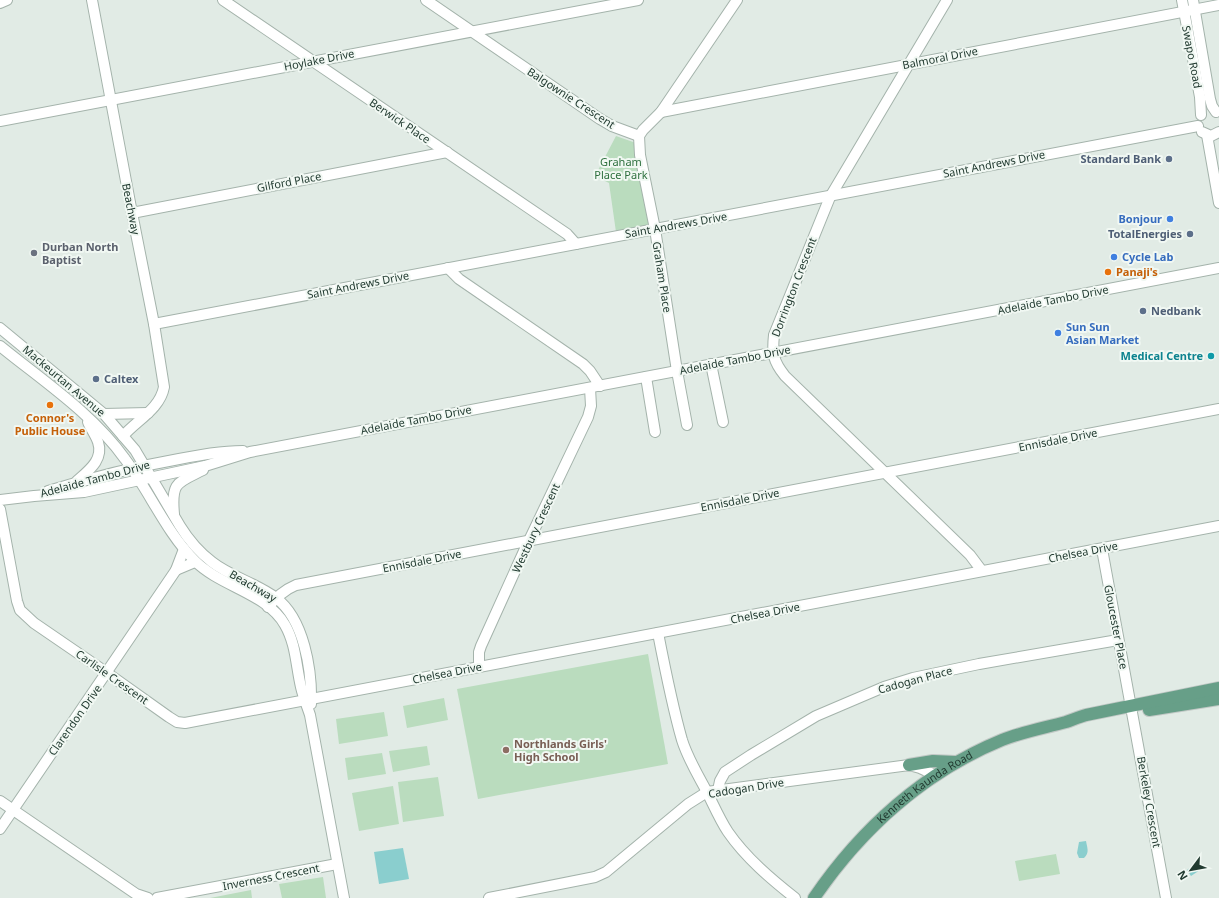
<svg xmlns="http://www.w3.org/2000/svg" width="1219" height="898" font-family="'Noto Sans',sans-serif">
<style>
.green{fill:#badcbe}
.water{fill:#8acece}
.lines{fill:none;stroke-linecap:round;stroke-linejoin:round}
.minor-casing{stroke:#a4b3ab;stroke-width:12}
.major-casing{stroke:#c1c8c5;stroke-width:14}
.minor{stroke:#fff;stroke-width:10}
.major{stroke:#679f88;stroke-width:12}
.service-dot{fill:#5c6f8a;stroke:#f1f8f3;stroke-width:1.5}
.shop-dot{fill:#3f7fe0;stroke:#f1f8f3;stroke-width:1.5}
.worship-dot{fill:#6b7280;stroke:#f1f8f3;stroke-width:1.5}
.food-dot{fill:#e8710a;stroke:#f1f8f3;stroke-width:1.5}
.culture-dot{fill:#0f9aa8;stroke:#f1f8f3;stroke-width:1.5}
.education-dot{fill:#8d6e63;stroke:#f1f8f3;stroke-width:1.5}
.labels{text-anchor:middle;stroke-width:4;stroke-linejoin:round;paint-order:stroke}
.street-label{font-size:11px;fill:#223b31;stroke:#f1f8f3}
.service-label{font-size:11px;font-weight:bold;fill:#4e5e75;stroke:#f1f8f3;text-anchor:end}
.park-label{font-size:11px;fill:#2e703e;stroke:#f1f8f3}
.shop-label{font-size:11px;font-weight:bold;fill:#366cbe;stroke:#f1f8f3;text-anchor:start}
.worship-label{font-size:11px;font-weight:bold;fill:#5b616d;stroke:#f1f8f3;text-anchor:start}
.food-label{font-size:11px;font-weight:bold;fill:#c56008;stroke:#f1f8f3;text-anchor:start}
.culture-label{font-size:11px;font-weight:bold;fill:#0d838f;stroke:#f1f8f3;text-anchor:end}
.education-label{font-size:11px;font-weight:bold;fill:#785e54;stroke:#f1f8f3;text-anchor:start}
</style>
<rect width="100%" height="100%" fill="#e1ebe5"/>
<!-- green -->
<g class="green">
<path d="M616 136 636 143 649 225 616 232 609 183 595 176Z"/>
<path d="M648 654 668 764 478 799 457 689Z"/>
<path d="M444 698 448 720 407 728 403 706Z"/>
<path d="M384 712 388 736 339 744 336 719Z"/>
<path d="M427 746 430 765 393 772 389 751Z"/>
<path d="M382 753 386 774 348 780 345 758Z"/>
<path d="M438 777 444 816 403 822 398 782Z"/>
<path d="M393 786 399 824 359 831 352 793Z"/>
<path d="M1056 854 1060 874 1019 881 1015 861Z"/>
<path d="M323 877 326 898H282L279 884Z"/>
<path d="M251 890 252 898H210Z"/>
</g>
<!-- water -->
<g class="water">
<path d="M1086 841C1087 847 1090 853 1084 858H1079L1077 853 1079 842Z"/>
<path d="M403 848 409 879 379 884 374 852Z"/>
<path d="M1199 861 1203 868 1191 876 1187 870Z"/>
</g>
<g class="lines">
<!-- minor casing -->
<g class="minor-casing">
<g id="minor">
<path d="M92 0 132 213 154 324 164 387C160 409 137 420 123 436"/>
<path d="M223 0 567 234 576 244"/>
<path d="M426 0 600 119 612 126 639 136"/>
<path d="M947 0 830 197 774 335C772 354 773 361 785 376L970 555 982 571"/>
<path d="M1182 0 1200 97 1201 115"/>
<path d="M1193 0 1210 99 1212 106 1216 112"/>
<path d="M0 3 7 0"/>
<path d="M661 112 1219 5"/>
<path d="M0 121 638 0"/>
<path d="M1202 132 1211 136 1219 132"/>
<path d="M1207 135 1219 203"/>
<path d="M132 213 447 152"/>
<path d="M448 268 459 279 583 364 590 371 600 386"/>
<path d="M154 324 1198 126"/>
<path d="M0 328 104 414 135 450 180 526C188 539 199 552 212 562 231 577 256 583 276 598 304 619 312 670 311 704"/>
<path d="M0 346C43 381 92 413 125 459 150 492 166 532 195 561 221 587 267 593 285 625 296 644 296 666 301 687 303 696 307 706 310 715L344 898"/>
<path d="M711 364 723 422"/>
<path d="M646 377 655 432"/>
<path d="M104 414 148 413"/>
<path d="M687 425 677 371 655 229 640 155 639 136 643 130 661 112 737 0"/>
<path d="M77 481C88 471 104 460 98 442 96 436 91 429 88 422"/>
<path d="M48 491C91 478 134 467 179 459 200 455 221 451 243 451"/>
<path d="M0 500 34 496 84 492 205 466 250 452 1219 268"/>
<path d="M0 509 17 601 20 610 34 623 107 673 169 717 177 722 185 723 1219 526"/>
<path d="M174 514C171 482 177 483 203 470"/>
<path d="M1102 549 1166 898"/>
<path d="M176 570 195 562"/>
<path d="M268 607C277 597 284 590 296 585L1219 409"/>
<path d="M658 633C665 669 672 705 682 740 688 759 698 775 707 792 714 806 720 820 728 832 746 858 771 879 795 898"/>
<path d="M479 667V652L481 646 524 551 588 417 591 406 590 388"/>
<path d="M718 790 720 781 725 772 751 755 816 716 884 687 913 678 979 664 1118 640"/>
<path d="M0 801 136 894 148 898"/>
<path d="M0 829 176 570 184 549"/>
<path d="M157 898 337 864"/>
<path d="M489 898 595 877 606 872 688 804 707 792 909 765 920 768 935 775"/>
</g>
</g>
<!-- major casing -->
<g class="major-casing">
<g id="major">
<path d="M1149 710 1219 699"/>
<path d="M909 765 933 761 956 762"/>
<path id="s1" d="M814 898C861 829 924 772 1002 740 1022 732 1044 728 1066 722 1072 720 1079 717 1086 715L1219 688"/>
</g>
</g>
<!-- minor -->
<use href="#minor" class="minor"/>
<!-- major -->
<use href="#major" class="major"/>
</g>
<!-- markers -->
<g class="service-dot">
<circle cx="1169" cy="159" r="4"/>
<circle cx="1190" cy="234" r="4"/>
<circle cx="1143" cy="311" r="4"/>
<circle cx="96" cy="379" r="4"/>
</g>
<g class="shop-dot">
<circle cx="1170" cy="219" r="4"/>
<circle cx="1114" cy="257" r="4"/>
<circle cx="1058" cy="333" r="4"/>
</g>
<circle class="worship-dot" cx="34" cy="253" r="4"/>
<g class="food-dot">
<circle cx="1108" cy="272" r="4"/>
<circle cx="50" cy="405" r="4"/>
</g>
<circle class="culture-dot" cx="1211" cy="356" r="4"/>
<circle class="education-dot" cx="506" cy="750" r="4"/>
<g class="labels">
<!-- street labels -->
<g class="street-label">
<text transform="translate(1192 57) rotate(79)" y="4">Swapo Road</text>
<text transform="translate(940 58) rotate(-11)" y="4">Balmoral Drive</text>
<text transform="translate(319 60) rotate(-11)" y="4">Hoylake Drive</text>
<text transform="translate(571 98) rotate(33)" y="4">Balgownie Crescent</text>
<text transform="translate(400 121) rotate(34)" y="4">Berwick Place</text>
<text transform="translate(994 164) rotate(-11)" y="4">Saint Andrews Drive</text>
<text transform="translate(289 182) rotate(-11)" y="4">Gilford Place</text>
<text transform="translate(131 209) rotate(79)" y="4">Beachway</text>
<text transform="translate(676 225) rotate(-10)" y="4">Saint Andrews Drive</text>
<text transform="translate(662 277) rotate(81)" y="4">Graham Place</text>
<text transform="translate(358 285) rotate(-11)" y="4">Saint Andrews Drive</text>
<text transform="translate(794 287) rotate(-69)" y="4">Dorrington Crescent</text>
<text transform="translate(1053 300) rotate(-11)" y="4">Adelaide Tambo Drive</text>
<text transform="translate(735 360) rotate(-11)" y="4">Adelaide Tambo Drive</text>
<text transform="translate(64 381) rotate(40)" y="4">Mackeurtan Avenue</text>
<text transform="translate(416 420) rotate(-11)" y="4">Adelaide Tambo Drive</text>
<text transform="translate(1058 440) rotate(-11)" y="4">Ennisdale Drive</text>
<text transform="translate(95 479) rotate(-15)" y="4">Adelaide Tambo Drive</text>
<text transform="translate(740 500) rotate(-11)" y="4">Ennisdale Drive</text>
<text transform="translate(536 528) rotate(-65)" y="4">Westbury Crescent</text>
<text transform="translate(1083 552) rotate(-11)" y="4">Chelsea Drive</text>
<text transform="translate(422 561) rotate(-11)" y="4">Ennisdale Drive</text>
<text transform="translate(253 586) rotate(30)" y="4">Beachway</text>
<text transform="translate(765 613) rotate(-11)" y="4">Chelsea Drive</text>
<text transform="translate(1116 627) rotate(79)" y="4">Gloucester Place</text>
<text transform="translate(447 673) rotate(-11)" y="4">Chelsea Drive</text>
<text transform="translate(112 677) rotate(35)" y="4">Carlisle Crescent</text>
<text transform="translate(915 680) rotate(-15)" y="4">Cadogan Place</text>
<text transform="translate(75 720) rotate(-55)" y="4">Clarendon Drive</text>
<text transform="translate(746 788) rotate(-9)" y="4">Cadogan Drive</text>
<text dy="4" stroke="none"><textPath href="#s1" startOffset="158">Kenneth Kaunda Road</textPath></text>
<text transform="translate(1149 802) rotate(80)" y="4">Berkeley Crescent</text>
<text transform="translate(271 877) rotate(-11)" y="4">Inverness Crescent</text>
</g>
<!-- service labels -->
<g class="service-label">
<text x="1161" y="163">Standard Bank</text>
<text x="1182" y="238">TotalEnergies</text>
<text x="1151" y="315" text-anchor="start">Nedbank</text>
<text x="104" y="383" text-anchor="start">Caltex</text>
</g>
<!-- park labels -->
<g class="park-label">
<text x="621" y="166">Graham<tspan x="621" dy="13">Place Park</tspan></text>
</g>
<!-- shop labels -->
<g class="shop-label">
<text x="1162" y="223" text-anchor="end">Bonjour</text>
<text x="1122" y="261">Cycle Lab</text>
<text x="1066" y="331">Sun Sun<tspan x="1066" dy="13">Asian Market</tspan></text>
</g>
<!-- worship labels -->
<g class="worship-label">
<text x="42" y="251">Durban North<tspan x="42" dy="13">Baptist</tspan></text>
</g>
<!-- food labels -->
<g class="food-label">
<text x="1116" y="276">Panaji's</text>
<text x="50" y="422" text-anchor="middle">Connor's<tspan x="50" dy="13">Public House</tspan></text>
</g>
<!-- culture labels -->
<g class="culture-label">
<text x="1203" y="360">Medical Centre</text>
</g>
<!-- education labels -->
<g class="education-label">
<text x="514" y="748">Northlands Girls'<tspan x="514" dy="13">High School</tspan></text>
</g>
</g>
<!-- north arrow -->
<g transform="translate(1191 870) rotate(238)" stroke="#f1f8f3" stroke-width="3" paint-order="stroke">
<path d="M0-3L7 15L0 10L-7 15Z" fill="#223b31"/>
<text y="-6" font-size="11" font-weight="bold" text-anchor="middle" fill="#223b31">N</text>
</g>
</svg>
